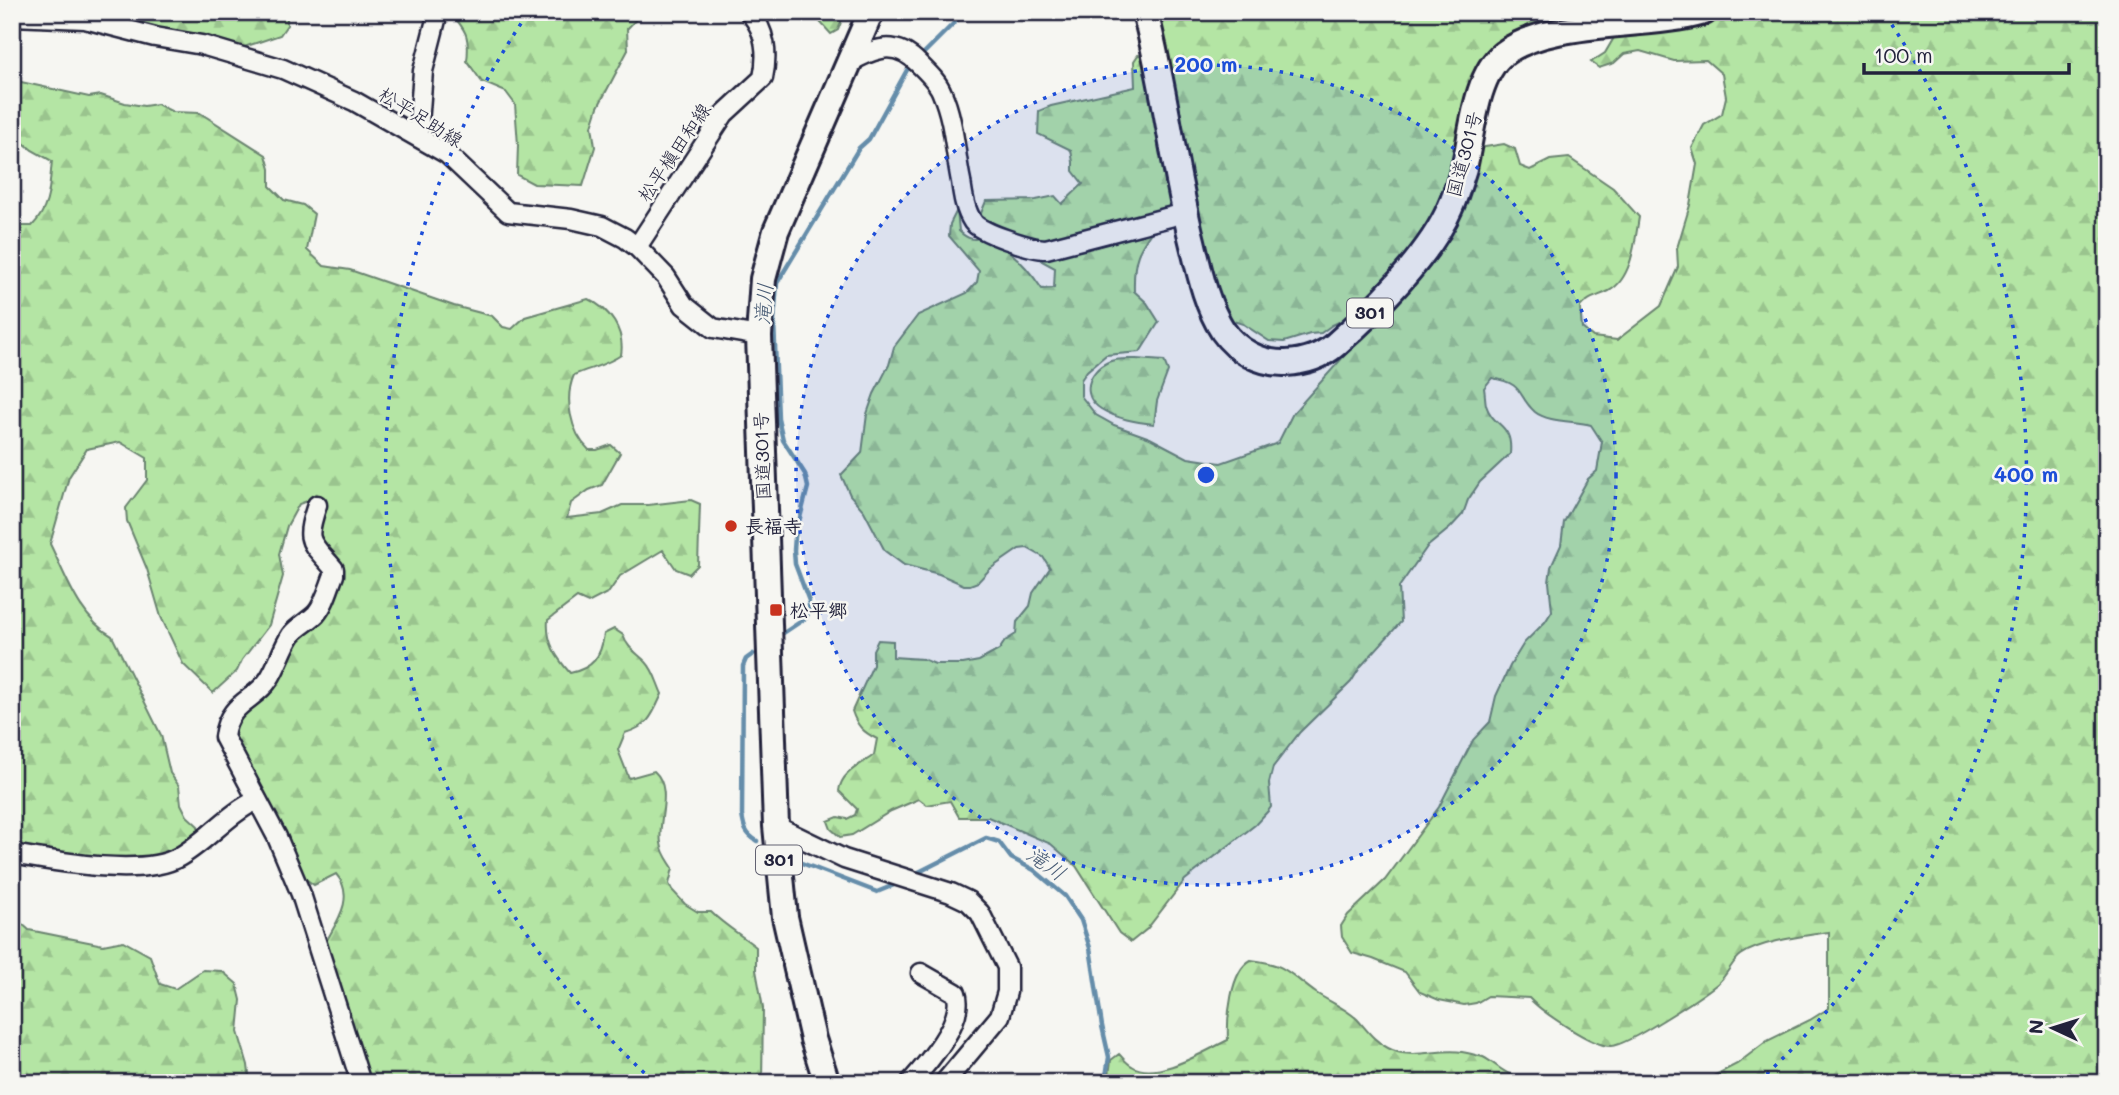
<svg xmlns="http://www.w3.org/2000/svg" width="2119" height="1095" font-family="Mali,'Klee One',sans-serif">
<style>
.forest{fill:url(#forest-firs);stroke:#6b8470;stroke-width:2}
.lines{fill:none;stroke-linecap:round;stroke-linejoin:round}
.stream{stroke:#658daa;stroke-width:4.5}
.minor-casing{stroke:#22223b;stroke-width:23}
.highway-casing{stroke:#22223b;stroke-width:30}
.minor{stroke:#f6f6f2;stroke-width:18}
.highway{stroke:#f6f6f2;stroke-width:24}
.ring{fill:none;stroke:#1d4ed8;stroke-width:3.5;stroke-dasharray:3.5 7}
.poi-dot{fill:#c8321e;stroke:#f6f6f2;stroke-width:2.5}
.labels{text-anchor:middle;stroke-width:5;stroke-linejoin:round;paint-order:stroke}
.shield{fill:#f6f6f2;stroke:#626272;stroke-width:2}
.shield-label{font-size:18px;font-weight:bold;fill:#22223b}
.street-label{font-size:19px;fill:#22223b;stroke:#f6f6f2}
.poi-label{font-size:19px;font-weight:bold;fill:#22223b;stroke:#f6f6f2;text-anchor:start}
.water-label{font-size:21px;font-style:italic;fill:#445872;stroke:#f6f6f2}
.centre{fill:#1d4ed8;stroke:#f6f6f2;stroke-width:3.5}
.ring-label{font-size:21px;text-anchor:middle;font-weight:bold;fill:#1d4ed8;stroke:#f6f6f2;stroke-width:5;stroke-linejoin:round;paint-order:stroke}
</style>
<defs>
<pattern id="forest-firs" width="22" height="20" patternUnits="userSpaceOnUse" patternTransform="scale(1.75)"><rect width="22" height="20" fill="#b4e5a4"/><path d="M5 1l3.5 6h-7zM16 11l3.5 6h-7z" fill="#9ac48e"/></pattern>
</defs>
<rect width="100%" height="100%" fill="#f6f6f2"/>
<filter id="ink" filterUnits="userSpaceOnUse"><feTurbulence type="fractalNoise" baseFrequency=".0143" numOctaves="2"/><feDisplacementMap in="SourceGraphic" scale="14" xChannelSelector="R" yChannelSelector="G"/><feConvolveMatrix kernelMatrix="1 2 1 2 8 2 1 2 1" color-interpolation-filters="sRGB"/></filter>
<g filter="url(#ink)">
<!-- forest -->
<g class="forest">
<path d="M115 12H287V25L280 35 235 50 116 17Z"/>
<path d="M450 12H643L627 29 628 50 598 107 592 126 595 147 583 186 534 184 517 175 518 145 515 104 506 92 482 82 467 61C470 36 466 30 450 12Z"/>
<path d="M811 12H845L838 30 831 34Z"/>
<path d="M1158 12H1636L1506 39 1487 51 1480 67 1449 187 1427 231 1358 313 1332 325 1321 333 1310 334 1284 342 1269 341 1243 324 1233 321 1214 283 1202 241Z"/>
<path d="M1730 12H2107V1083H1700L1737 1064 1767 1041 1810 1020 1829 1008V932C1804 936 1761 941 1741 955 1732 961 1727 976 1717 984 1702 996 1627 1046 1611 1046 1593 1047 1542 1012 1529 998L1488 996 1476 1003 1464 1005 1439 1000 1420 992 1405 972 1373 959 1352 953 1342 937 1341 926 1348 915 1385 880 1439 807 1473 740 1490 722 1496 696 1510 666 1524 643 1545 622 1552 611 1549 582 1551 567 1561 545 1564 522 1588 479 1597 471 1602 442 1591 425C1575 421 1547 422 1535 412 1516 395 1526 384 1492 378L1484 388C1485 394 1485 400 1486 405 1493 428 1513 422 1510 454L1480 482 1468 500 1463 514 1450 528 1427 547 1399 587 1401 622 1361 666 1351 682 1300 732 1273 767 1269 783 1271 807 1268 811 1255 825 1185 880 1147 929 1131 942 1119 933 1076 866 1051 844 988 817H959L950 801 927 805 919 799 891 811 852 835 840 837 831 829 828 821 838 817 847 819 855 815 857 809 839 791C841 772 861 765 874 755L877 739C863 732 857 726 852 711L873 665V650L878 640 893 641V657L923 659 935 664H963L979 661 999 650 1005 641 1016 634 1017 622 1030 606 1033 593 1050 568 1043 557 1027 548 1019 549 990 569 978 582 970 585H964L939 574 904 565 885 551 864 511 850 495 841 475 862 453 867 414 874 394 889 365 894 347 918 315 967 293 977 282 979 271 949 236 950 224 957 210 959 231C967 239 975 242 986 235 1010 249 1027 266 1042 289L1054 288 1055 268 1042 261 1046 253 1157 224C1138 250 1133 258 1134 291L1147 303 1159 322 1140 352 1106 355 1087 371 1081 380V396L1096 415 1114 425 1150 438 1188 458 1221 463 1278 443 1293 413 1406 287 1479 148 1504 144 1515 149 1520 166 1530 170 1550 160 1569 158 1613 188 1639 217C1635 241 1632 279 1609 291 1597 297 1589 297 1580 307L1582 328 1593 337 1617 340 1661 306 1678 267 1677 248 1690 205 1697 164 1692 148 1704 125 1722 114 1726 97 1722 74 1706 60 1674 61 1640 51 1624 54 1614 63 1599 68 1591 62 1605 53 1615 36 1714 21Z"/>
<path d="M1138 55 1144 56 1176 213 1047 245 1016 238 979 218 986 201 1036 200 1055 196 1062 204 1083 184 1073 171V162L1071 150 1038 134 1039 111 1051 106 1135 87 1134 61Z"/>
<path d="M12 80 89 97 101 95 125 103 144 106 157 104 173 112 200 113 266 155 270 169V186L284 200 303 205 314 214 307 250 324 266 350 270 454 306 492 316 503 327 512 329 525 317 588 299C610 309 625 331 621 355 607 365 590 368 574 375 564 398 570 432 589 450H597L611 445 620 453 602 485 589 490 571 503 567 518 602 514 622 505H648L691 500 700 504 698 565 689 574 676 569 663 550 620 576 609 592 588 603 577 598 548 620C546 642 556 657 570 673 593 668 601 657 604 634L614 629 623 635C627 648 636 652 646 662 654 670 657 683 662 694 652 716 649 726 625 733L618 750 629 778 654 771C674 789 657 821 661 843 662 853 668 860 673 868L669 884 672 890 685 904 698 912H711C724 925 741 935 756 947V970L763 1008 762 1083H364L323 947C335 924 357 898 336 874L314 885 303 877 228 735 337 576 315 540 320 504 307 501 299 504 287 526 279 554 283 576 269 625 242 660 237 671 213 693 183 664 161 617 147 569 127 521 126 508 147 480V458L120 442 87 449 69 477 50 544C66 576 79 618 112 636L161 735 170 773 179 786 181 804 187 816 198 826 199 836 179 854 143 863 12 852V226H32C51 206 49 187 52 161L32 150 12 133Z"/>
<path d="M1136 359 1164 361 1168 371 1157 401 1154 424C1136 422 1117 419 1101 409 1080 396 1088 371 1108 362 1116 358 1127 359 1136 359Z"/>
<path d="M12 915 29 930 103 945 123 941 150 956 160 984 175 989 203 970 222 971 237 984 241 1000 238 1032 248 1065 250 1083H12Z"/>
<path d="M1251 960C1287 964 1289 974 1316 993 1330 1002 1345 1008 1357 1019 1367 1030 1374 1041 1388 1048 1412 1061 1437 1048 1462 1052 1469 1053 1476 1055 1483 1057 1494 1062 1502 1073 1515 1076 1531 1081 1546 1077 1563 1077 1579 1077 1595 1082 1611 1083H1108L1111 1060 1119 1054C1123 1058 1127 1064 1132 1066 1156 1082 1205 1051 1228 1040 1227 1019 1230 971 1251 960Z"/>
</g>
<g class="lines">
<!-- stream -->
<g class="stream">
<path d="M918 59 965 12"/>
<path d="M782 634 806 618 809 611V601L795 564 794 550 795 537 808 487 805 474 783 440 778 418 774 321 777 283 859 148 869 139 907 70 912 65"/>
<path d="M753 654 746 659 743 666 742 815C744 827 745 834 757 841"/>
<path d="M799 862 877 892 899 883"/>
<path d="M913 875 986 838 999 842 1011 858 1034 870 1065 896 1081 920 1090 948 1102 1026 1109 1057 1105 1083"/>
</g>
<!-- minor casing -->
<g class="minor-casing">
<g id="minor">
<path d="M12 16 85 19 155 37 202 45 283 69 354 101 447 154 508 212 571 219 602 226 625 238 637 247 666 277 684 305 713 328 759 336"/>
<path d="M848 63C875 48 895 39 919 64 927 72 938 82 942 93 954 120 955 153 961 181 963 196 965 210 973 222 981 233 1032 249 1046 249L1185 213"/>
<path d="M418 137 423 71 438 12"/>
<path d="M637 247 724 114 763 78C768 55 766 30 749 12"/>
<path d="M317 505C304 544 310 540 334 569V575C329 587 325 604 316 614 308 622 298 626 291 635 282 649 278 665 269 679 255 701 228 702 224 737L277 837 301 894 361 1083"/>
<path d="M776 826 844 859 951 893 968 901 980 913 1007 967V992L1000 1016 944 1083"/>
<path d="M12 854C53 861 143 878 179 857 207 841 227 814 257 800"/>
<path d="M910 1083C927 1064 966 1020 956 993L921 973"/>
</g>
</g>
<!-- highway casing -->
<g class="highway-casing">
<g id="highway">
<path d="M1145 12C1165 87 1173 165 1192 241 1199 270 1206 305 1223 331 1237 351 1261 364 1286 363 1304 362 1321 357 1335 345 1373 312 1430 255 1450 208 1456 195 1460 181 1464 168 1472 136 1475 76 1503 54 1551 18 1645 29 1704 12"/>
<path d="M827 1083 813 1039 785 917 776 826 759 336 763 279 776 231 871 12"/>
</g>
</g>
<!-- minor -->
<use href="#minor" class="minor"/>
<!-- highway -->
<use href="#highway" class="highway"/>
</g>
</g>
<!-- distance rings -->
<circle cx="1206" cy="475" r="410" fill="#1d4ed8" fill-opacity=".12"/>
<g class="ring">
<circle cx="1206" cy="475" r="410"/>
<path d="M652 1080A820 820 0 0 1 526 16M1886 16A820 820 0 0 1 1760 1080"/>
</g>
<!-- markers -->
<g class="poi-dot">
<circle cx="731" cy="526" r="7"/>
<rect x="769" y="603" width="14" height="14" rx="3.5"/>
</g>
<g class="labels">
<!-- shield labels -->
<g class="shield">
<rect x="1347" y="298.5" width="46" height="29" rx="5"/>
<rect x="756" y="845.5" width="46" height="29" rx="5"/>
</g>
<g class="shield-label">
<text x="1370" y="319">301</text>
<text x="779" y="866">301</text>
</g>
<!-- street labels -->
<g class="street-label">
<text transform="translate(421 117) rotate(32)" y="7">松平足助線</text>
<text transform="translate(674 152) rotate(-56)" y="7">松平槇田和線</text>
<text transform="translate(1464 154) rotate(-75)" y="7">国道301号</text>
<text transform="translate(762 456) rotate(-92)" y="7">国道301号</text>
</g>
<!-- poi labels -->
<g class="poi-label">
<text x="745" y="533">長福寺</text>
<text x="790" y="617">松平郷</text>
</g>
<!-- water labels -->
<g class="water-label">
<text transform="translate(764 304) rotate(-85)" y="7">滝川</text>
<text transform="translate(1046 864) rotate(35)" y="7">滝川</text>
</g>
</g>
<circle cx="1206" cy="475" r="10" class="centre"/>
<g class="ring-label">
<text x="1206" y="72">200 m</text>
<text x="2026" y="482">400 m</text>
</g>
<!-- margin -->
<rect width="2119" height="1095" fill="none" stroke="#f6f6f2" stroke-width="42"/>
<rect x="21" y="21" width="2077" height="1053" fill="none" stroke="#22223b" stroke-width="2.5" filter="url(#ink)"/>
<!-- north arrow -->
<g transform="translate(2053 1028) rotate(274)" stroke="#f6f6f2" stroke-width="5" paint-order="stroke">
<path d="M0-5L12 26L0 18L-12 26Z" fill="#22223b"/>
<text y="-10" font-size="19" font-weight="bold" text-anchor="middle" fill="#22223b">N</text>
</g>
<!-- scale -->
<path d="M1864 63v10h205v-10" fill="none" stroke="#22223b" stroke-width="3.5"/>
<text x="1874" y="63" font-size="21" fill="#22223b" stroke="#f6f6f2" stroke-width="5" paint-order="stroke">100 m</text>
</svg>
